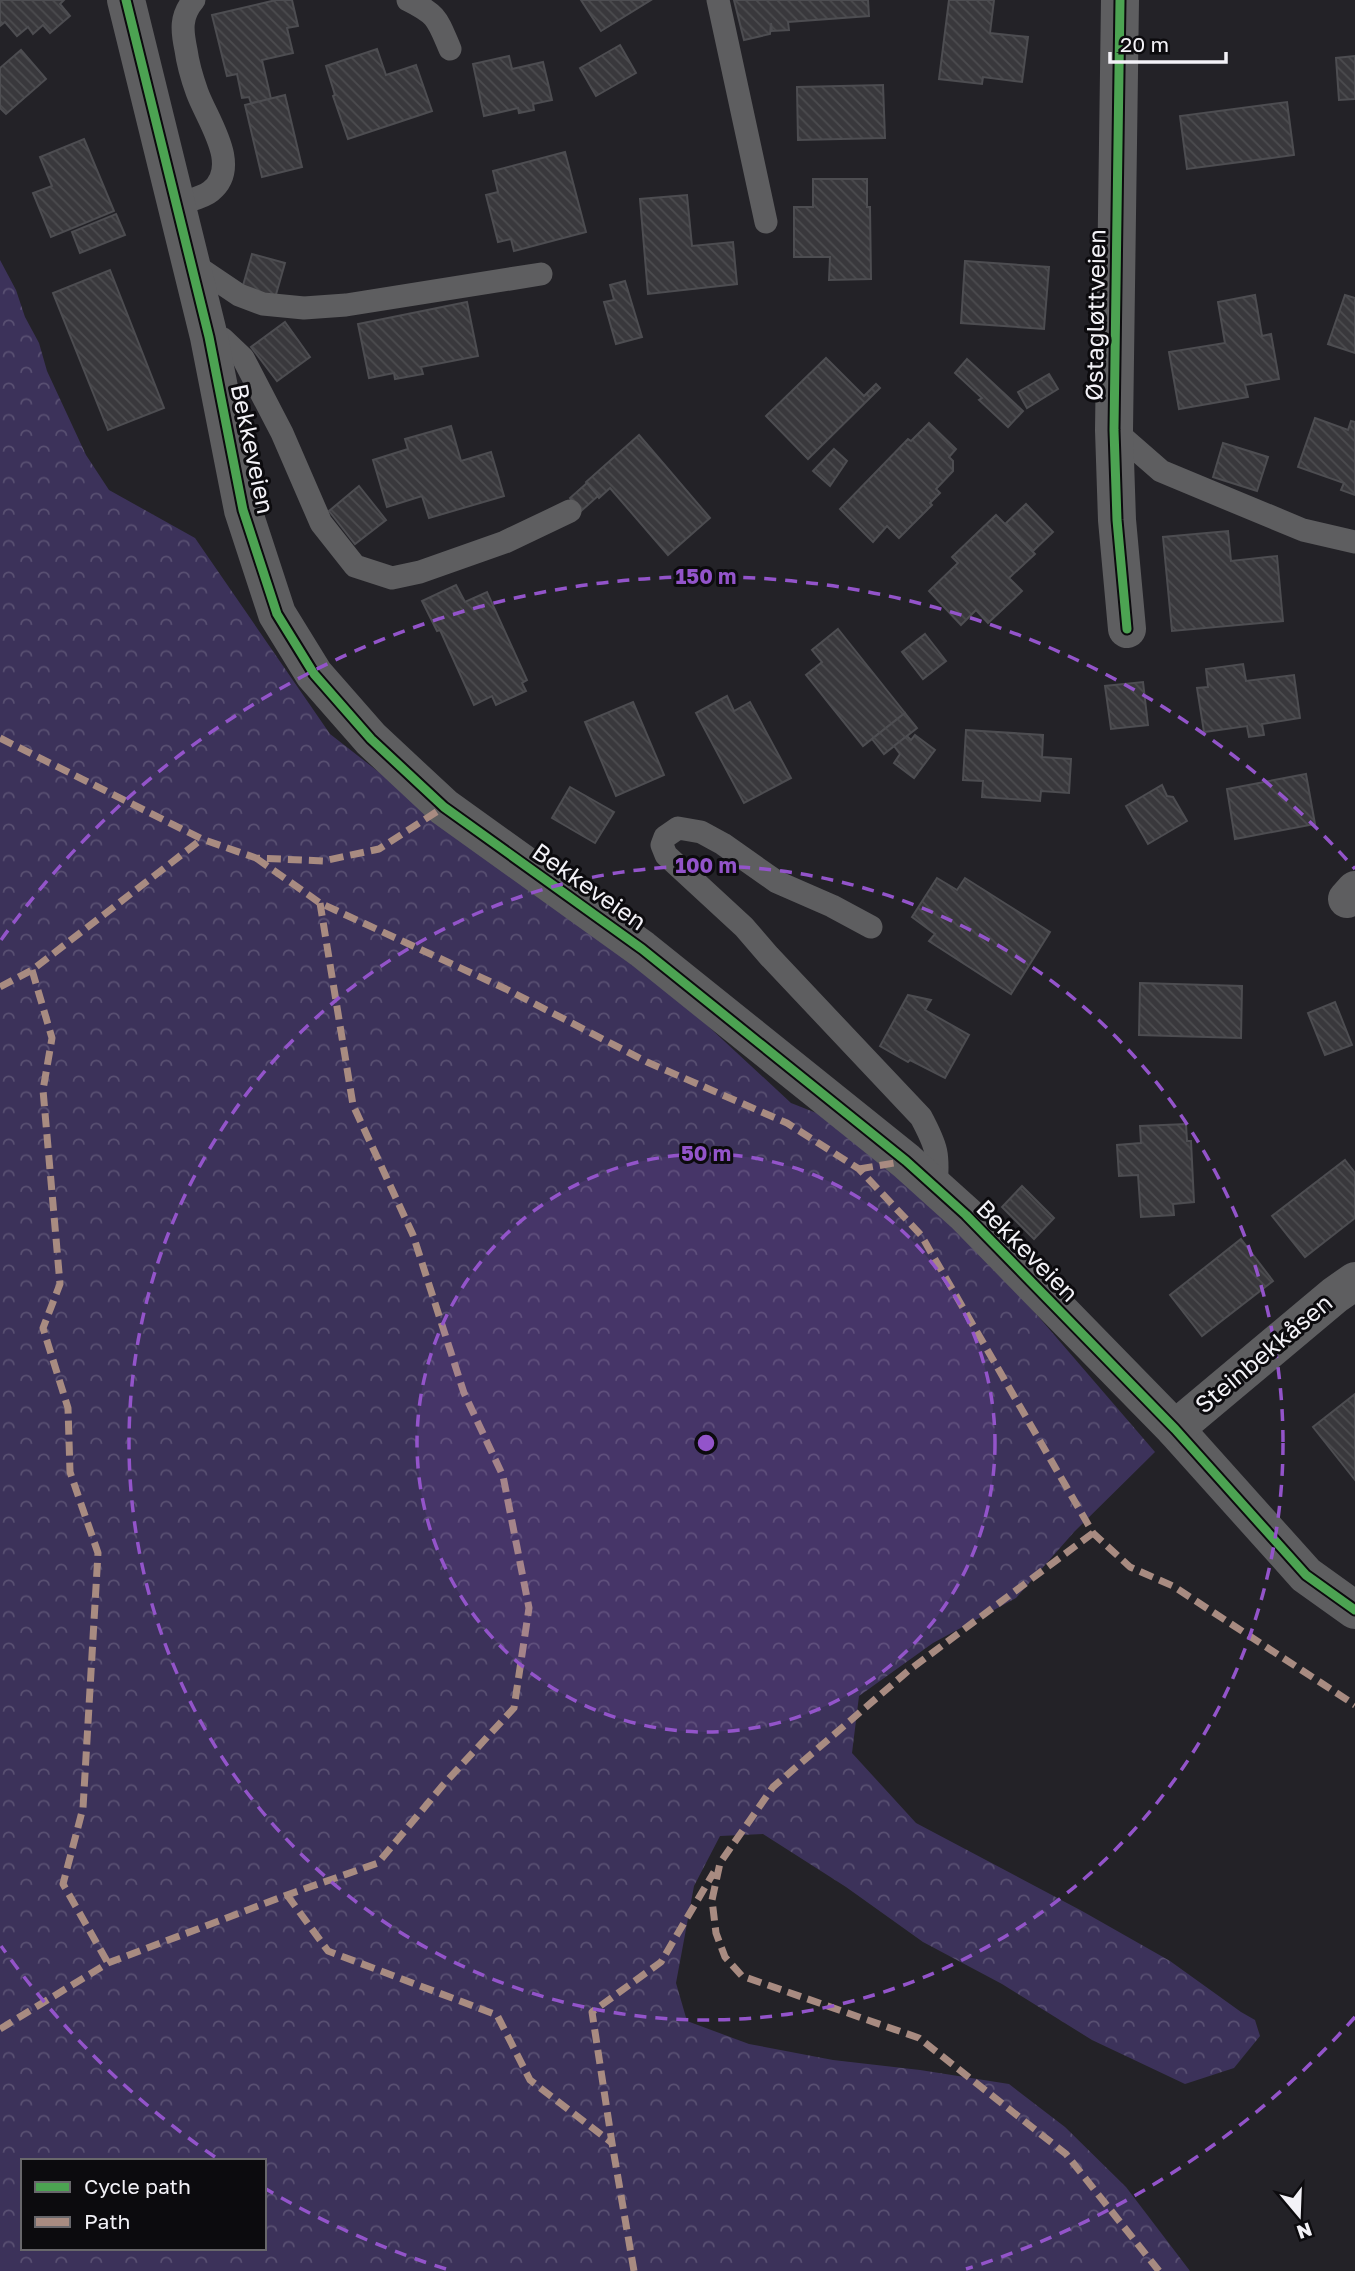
<svg xmlns="http://www.w3.org/2000/svg" width="1355" height="2271" font-family="'Golos Text',sans-serif">
<style>
.forest{fill:url(#forest-crowns);fill-rule:evenodd}
.building{fill:url(#building-back-hatch);stroke:#4d4d51;stroke-width:2}
.lines{fill:none;stroke-linecap:round;stroke-linejoin:round}
.service{stroke:#5e5e60;stroke-width:23}
.minor{stroke:#5e5e60;stroke-width:38}
.quiet{stroke:#a88b81;stroke-width:7;stroke-dasharray:14 7;stroke-linecap:butt}
.cycleway-casing{stroke:#0c0b0e;stroke-width:13}
.cycleway{stroke:#4ca352;stroke-width:9}
.ring{fill:none;stroke:#9354ca;stroke-width:3.5;stroke-dasharray:12 9}
.labels{text-anchor:middle;stroke-width:6;stroke-linejoin:round;paint-order:stroke}
.street-label{font-size:24px;fill:#f3f2f7;stroke:#0c0b0e}
.centre{fill:#9354ca;stroke:#0c0b0e;stroke-width:3.5}
.ring-label{font-size:21px;text-anchor:middle;font-weight:bold;fill:#9354ca;stroke:#0c0b0e;stroke-width:6;stroke-linejoin:round;paint-order:stroke}
</style>
<defs>
<pattern id="forest-crowns" width="20" height="18" patternUnits="userSpaceOnUse" patternTransform="scale(1.75)"><rect width="20" height="18" fill="#3c325a"/><path d="M2 6a3 3 0 1 1 6 0M12 15a3 3 0 1 1 6 0" fill="none" stroke="#595072"/></pattern>
<pattern id="building-back-hatch" width="6" height="6" patternUnits="userSpaceOnUse" patternTransform="scale(1.75)"><rect width="6" height="6" fill="#39383c"/><path d="M-1 5l2 2M0 0l6 6M5-1l2 2" fill="none" stroke="#4c4c4f"/></pattern>
</defs>
<rect width="100%" height="100%" fill="#232227"/>
<!-- forest -->
<path class="forest" d="M0 260 16 290 25 317 39 343 47 371 86 455 109 490 195 538 330 734 407 794 558 887 791 1103 852 1127 950 1214 1155 1452 1074 1532 1016 1598 933 1643 859 1696 852 1753 916 1823 1082 1911 1170 1961 1241 2012 1255 2020 1260 2036 1234 2068 1185 2084 1092 2040 1002 1984 923 1942 846 1887 763 1834 720 1836 694 1886 676 1983 687 2021 749 2044 833 2060 920 2070 1009 2084 1065 2127 1126 2187 1190 2271H0ZM23 2161H264V2248H23Z"/>
<!-- building -->
<g class="building">
<path d="M0 0H64L60 4 70 16 50 33 43 25 33 34 28 27 17 36 5 22 0 26Z"/>
<path d="M276 0H292L298 26 287 28 293 53 262 60 271 99 251 103 249 97 242 98 237 74 227 76 212 15Z"/>
<path d="M581 0H651L601 31Z"/>
<path d="M734 0H868L869 16 788 22 789 30 772 31 771 23 770 34 744 40Z"/>
<path d="M949 0H994L990 33 1028 37 1022 82 983 77 982 84 939 79Z"/>
<path d="M620 45 636 73 596 96 580 68Z"/>
<path d="M377 49 386 75 416 65 432 111 348 139 333 96 335 95 326 66Z"/>
<path d="M21 50 46 79 6 114 0 108V68Z"/>
<path d="M509 56 512 69 543 62 552 100 533 104 534 110 519 113 518 108 484 116 473 64Z"/>
<path d="M1355 56V99L1339 100 1336 58Z"/>
<path d="M883 85 885 138 798 140 797 87Z"/>
<path d="M285 95 302 167 262 177 245 105Z"/>
<path d="M1287 102 1294 155 1187 169 1180 116Z"/>
<path d="M84 139 114 211 51 237 33 193 52 186 40 157Z"/>
<path d="M565 152 586 232 514 251 511 239 498 242 486 195 498 192 493 171Z"/>
<path d="M813 179H867V207H870L871 279 829 280 830 257H794V207H813Z"/>
<path d="M687 195 692 246 733 242 737 284 648 294 640 199Z"/>
<path d="M116 214 125 235 80 253 72 232Z"/>
<path d="M252 254 285 263 275 298 242 289Z"/>
<path d="M965 261 1049 267 1044 329 961 323Z"/>
<path d="M110 270 164 408 108 430 53 293Z"/>
<path d="M625 281 642 337 616 344 604 302 614 300 610 285Z"/>
<path d="M1255 295 1262 336 1271 334 1279 379 1245 385 1248 397 1179 409 1169 352 1225 343 1218 302Z"/>
<path d="M1345 295 1355 298V353L1328 344Z"/>
<path d="M467 302 478 356 421 367 423 374 395 379 394 373 369 378 358 324Z"/>
<path d="M285 322 310 357 277 381 251 347Z"/>
<path d="M826 358 864 396 876 384 880 388 808 459 766 416Z"/>
<path d="M967 359 1023 411 1008 427 979 400 982 398 955 373Z"/>
<path d="M1049 374 1058 389 1027 408 1018 392Z"/>
<path d="M1315 418 1348 430 1351 421 1355 422V495L1341 490 1344 483 1298 467Z"/>
<path d="M929 423 956 449 949 457 953 461V471L936 489 940 493 930 503 932 505 899 538 887 526 873 542 840 509 908 439 911 441Z"/>
<path d="M451 426 461 461 491 452 504 496 429 518 422 496 387 507 373 460 408 449 405 439Z"/>
<path d="M639 435 710 518 668 555 610 488 599 498 586 482Z"/>
<path d="M1223 443 1268 457 1257 491 1213 477Z"/>
<path d="M834 449 847 461 830 486 813 471Z"/>
<path d="M587 483 598 496 581 511 570 498Z"/>
<path d="M359 486 386 520 355 544 329 511Z"/>
<path d="M1026 504 1053 532 1032 552 1005 524Z"/>
<path d="M996 515 1035 554 1009 578 1022 591 988 623 976 610 961 625 929 591 958 563 952 557Z"/>
<path d="M1228 531 1231 561 1277 556 1283 621 1172 631 1163 537Z"/>
<path d="M456 585 465 602 487 592 527 680 522 683 526 691 496 705 492 696 474 705 440 630 437 631 422 601Z"/>
<path d="M838 629 905 713 863 746 806 675 822 662 812 650Z"/>
<path d="M925 634 946 661 923 679 902 652Z"/>
<path d="M1243 664 1246 681 1294 675 1300 718 1262 724 1264 735 1249 737 1247 726 1204 732 1197 688 1208 687 1206 669Z"/>
<path d="M1143 682 1148 725 1111 729 1105 686Z"/>
<path d="M727 696 734 711 750 702 791 778 744 803 696 713Z"/>
<path d="M633 702 664 775 616 796 585 722Z"/>
<path d="M905 713 917 728 884 754 872 739Z"/>
<path d="M966 730 1043 735 1042 757 1071 759 1069 793 1041 791 1040 801 982 797 983 781 963 780Z"/>
<path d="M915 735 935 750 914 778 894 763 900 754 894 746 907 736 911 740Z"/>
<path d="M1306 774 1315 824 1235 839 1227 789Z"/>
<path d="M1162 785 1167 796 1173 797 1187 821 1148 844 1126 806Z"/>
<path d="M570 787 614 812 595 843 552 818Z"/>
<path d="M937 878 957 890 965 878 1050 932 1011 994 929 941 935 934 912 917Z"/>
<path d="M1140 983 1242 986 1241 1038 1139 1035Z"/>
<path d="M908 995 931 1000 925 1010 969 1035 945 1078 910 1060 908 1062 880 1046Z"/>
<path d="M1335 1002 1352 1045 1325 1055 1308 1013Z"/>
<path d="M1186 1124 1187 1141H1191L1194 1202 1173 1204 1174 1215 1141 1217 1138 1175 1119 1176 1117 1145 1141 1143 1140 1126Z"/>
<path d="M1345 1160 1355 1173V1218L1305 1257 1272 1216Z"/>
<path d="M1022 1186 1054 1218 1034 1239 1002 1207Z"/>
<path d="M1241 1239 1273 1281 1202 1336 1170 1295Z"/>
<path d="M1355 1394V1480L1313 1427Z"/>
</g>
<g class="lines">
<!-- service -->
<g class="service">
<path d="M408 0C438 15 437 19 450 49"/>
<path d="M718 0 766 222"/>
<path d="M176 205C186 201 203 198 211 191 242 166 207 120 197 92 192 78 188 65 186 50 182 31 180 16 194 0"/>
<path d="M190 262 239 295 263 304 304 308 346 305 541 274"/>
<path d="M209 337 223 339 243 358 282 433 321 523 355 566 392 578 420 572 505 542 570 511"/>
<path d="M1114 430 1161 471 1303 530 1355 542"/>
<path d="M871 927 832 906 777 882 723 844 701 832 678 828 665 837 662 845 666 855 744 927 769 956 921 1117C937 1147 939 1154 936 1188"/>
</g>
<!-- minor -->
<g class="minor">
<path d="M126 0 209 337 243 510 277 614 314 674 371 739 444 807 642 949 906 1161 966 1215 1175 1429 1306 1575 1355 1610"/>
<path d="M1120 0 1114 430 1117 520 1127 629"/>
<path d="M1347 899 1355 890"/>
<path d="M1175 1429 1335 1295 1355 1281"/>
</g>
<!-- quiet -->
<g class="quiet">
<path d="M0 738 202 839 256 858 323 861 379 849 444 807"/>
<path d="M256 858 320 903 506 989 647 1062 787 1123 859 1169 921 1235 1093 1533 1130 1567 1173 1586 1355 1705"/>
<path d="M32 970 52 1038 43 1090 60 1284 43 1328 68 1408 70 1472 98 1553 83 1808 63 1884 108 1963"/>
<path d="M0 987 32 970 202 839"/>
<path d="M859 1169 906 1161"/>
<path d="M1093 1533 908 1671 773 1787 720 1863 712 1900 716 1933 725 1957 742 1976 919 2038 1066 2154 1159 2271"/>
<path d="M287 1895 328 1951 497 2015 530 2080 612 2143"/>
<path d="M0 2029 108 1963 287 1895 378 1863 443 1785 514 1708 529 1608 503 1476 464 1393 413 1235 353 1105 320 903"/>
<path d="M634 2271 612 2143 592 2012 661 1962 714 1872"/>
</g>
<!-- cycleway casing -->
<g class="cycleway-casing">
<g id="cycleway">
<path d="M126 0 209 337 243 510 277 614 314 674 371 739 444 807 642 949 906 1161 966 1215 1175 1429 1306 1575 1355 1610"/>
<path d="M1120 0 1114 430 1117 520 1127 629"/>
</g>
</g>
<!-- cycleway -->
<use href="#cycleway" class="cycleway"/>
</g>
<!-- distance rings -->
<circle cx="706" cy="1443" r="289" fill="#9354ca" fill-opacity=".12"/>
<g class="ring">
<circle cx="706" cy="1443" r="289"/>
<circle cx="706" cy="1443" r="577"/>
<path d="M1355 2017A866 866 0 0 1 966 2269M446 2269A866 866 0 0 1 266 2189M215 2157A866 866 0 0 1 1 1946M1 940A866 866 0 0 1 1355 869"/>
</g>
<g class="labels">
<!-- street labels -->
<g class="street-label">
<text transform="translate(1096 315) rotate(-89)" y="8">Østagløttveien</text>
<text transform="translate(252 449) rotate(78)" y="8">Bekkeveien</text>
<text transform="translate(589 887) rotate(35)" y="8">Bekkeveien</text>
<text transform="translate(1027 1251) rotate(45)" y="8">Bekkeveien</text>
<text transform="translate(1264 1354) rotate(-40)" y="8">Steinbekkåsen</text>
</g>
</g>
<circle cx="706" cy="1443" r="10" class="centre"/>
<g class="ring-label">
<text x="706" y="584">150 m</text>
<text x="706" y="873">100 m</text>
<text x="706" y="1161">50 m</text>
</g>
<!-- legend -->
<rect x="21" y="2159" width="245" height="91" fill="#0c0b0e" stroke="#68676b" stroke-width="2"/>
<rect x="35" y="2182" width="35" height="10" fill="#4ca352" stroke="#68676b" stroke-width="2"/>
<text x="84" y="2194" font-size="21" fill="#f3f2f7">Cycle path</text>
<rect x="35" y="2217" width="35" height="10" fill="#a88b81" stroke="#68676b" stroke-width="2"/>
<text x="84" y="2229" font-size="21" fill="#f3f2f7">Path</text>
<!-- north arrow -->
<g transform="translate(1299 2215) rotate(161)" stroke="#0c0b0e" stroke-width="5" paint-order="stroke">
<path d="M0-5L12 26L0 18L-12 26Z" fill="#f3f2f7"/>
<text y="-10" font-size="19" font-weight="bold" text-anchor="middle" fill="#f3f2f7">N</text>
</g>
<!-- scale -->
<path d="M1110 52v10h116v-10" fill="none" stroke="#f3f2f7" stroke-width="3.5"/>
<text x="1120" y="52" font-size="21" fill="#f3f2f7" stroke="#0c0b0e" stroke-width="5" paint-order="stroke">20 m</text>
</svg>
